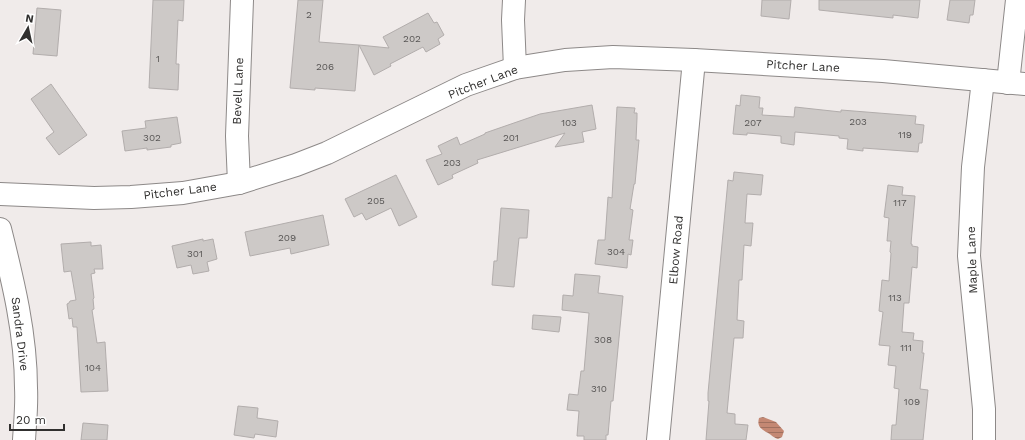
<svg xmlns="http://www.w3.org/2000/svg" width="1025" height="440" font-family="'Work Sans',sans-serif">
<style>
.water{fill:url(#water-rules)}
.building{fill:#cdc9c7;stroke:#b2adac}
.lines{fill:none;stroke-linecap:round;stroke-linejoin:round}
.minor-casing{stroke:#8d8988;stroke-width:24}
.minor{stroke:#fff;stroke-width:22}
.labels{text-anchor:middle;stroke-width:3;stroke-linejoin:round;paint-order:stroke}
.number-label{font-size:10px;fill:#585655}
.street-label{font-size:12px;fill:#31302f;stroke:#fff}
</style>
<defs>
<pattern id="water-rules" width="6" height="5" patternUnits="userSpaceOnUse"><rect width="6" height="5" fill="#c48873"/><path d="M0 2.5h6" fill="none" stroke="#a0705f"/></pattern>
</defs>
<rect width="100%" height="100%" fill="#f0ebea"/>
<!-- water -->
<path class="water" d="M763 417 776 422 784 431 782 437 778 439C772 437 771 434 766 432 760 428 757 426 759 418Z"/>
<!-- building -->
<g class="building">
<path d="M153 0H184L183 21 178 20 176 64H179L178 90 149 88Z"/>
<path d="M298 0H323L319 42 359 45 355 91 315 88V90L290 88Z"/>
<path d="M762 0H791L789 19 761 16Z"/>
<path d="M819 0H920L918 18 893 15V18L819 10Z"/>
<path d="M950 0H975L973 15H970L969 23 947 20Z"/>
<path d="M37 8 61 10 57 56 33 54Z"/>
<path d="M428 13 434 23 437 22 444 35 438 39 440 44 426 52 423 47 390 64 391 66 374 75 359 45 389 48 383 37Z"/>
<path d="M51 84 87 135 59 155 46 138 54 132 31 99Z"/>
<path d="M741 95 760 97 759 108H763L762 115 794 117 795 107 841 112V110L916 116 915 124 924 125 922 143H919L918 152 863 148V151L847 149 848 139 839 138V136L795 132 794 145 781 143V136L747 133V135L733 134 736 105 740 106Z"/>
<path d="M592 105 596 129 582 132 584 142 555 147 565 133 477 160 478 163 452 175 453 178 438 185 426 160 442 154 438 146 457 137 460 145 485 134V133L540 114Z"/>
<path d="M617 107 635 108 634 113H637V118L636 140H639L635 184H634L630 209 633 210 629 240H633L631 255 628 254 627 268 595 264 598 240H605L608 197 612 198Z"/>
<path d="M177 117 181 143 171 145V147L147 150V148L125 151 122 131 146 128 145 121Z"/>
<path d="M734 172 763 175 761 195 747 194 745 223H753L751 246 744 245 742 280H739L737 320 744 321 743 338H734L727 413 735 414V424L748 425 746 440H706L709 401H708V393L728 180 733 181Z"/>
<path d="M396 175 417 217 399 226 391 208 366 220 362 213 354 217 345 199Z"/>
<path d="M888 185 903 187 902 195 915 196 911 244H912V246L918 247 917 268 912 267 909 303H904L902 332 914 333 913 340 923 341 922 353H924L920 389 928 390 923 440H891L892 425H896L899 389 894 388 896 366 888 365 890 346 879 345 883 312 879 311 882 280 889 281 891 253 890 252 891 241H887L889 218 884 217Z"/>
<path d="M501 208 529 210 527 238H519L514 287 492 285 494 261H497Z"/>
<path d="M323 215 329 245 291 254 290 248 250 256 245 232Z"/>
<path d="M203 239V241L213 239 217 259 207 262 209 271 193 274 191 265 177 268 172 246Z"/>
<path d="M91 242V246L101 245 103 269H94L95 273 91 274 94 298 93 299 94 309 92 310 97 343 105 342 108 391 81 392 77 327H73L72 318 69 319 67 304 69 303 70 301 76 300 71 271 64 272 61 244Z"/>
<path d="M575 274 600 276 598 293 623 296 613 401H611L608 435H606V440H584V436H577L579 411 567 410 569 394 578 395 581 371H584L589 313 562 310 563 295 573 296Z"/>
<path d="M533 315 561 317 559 332 532 329Z"/>
<path d="M238 406 258 408 257 418 278 421 276 437 255 434 254 438 234 435Z"/>
<path d="M83 423 108 425 107 440H81Z"/>
</g>
<g class="lines">
<!-- minor casing -->
<g class="minor-casing">
<g id="minor">
<path d="M514 0 513 20 515 68"/>
<path d="M983 80 973 167 969 256 984 409V440"/>
<path d="M1008 83 1017 0"/>
<path d="M239 183 237 136 242 0"/>
<path d="M0 194 94 198 131 197 183 193 239 183 296 165 327 153 466 85 515 68 565 60 613 57 694 60 883 71 1025 84"/>
<path d="M0 229C13 281 26 334 26 388 27 405 25 423 24 440"/>
<path d="M658 440 694 60"/>
</g>
</g>
<!-- minor -->
<use href="#minor" class="minor"/>
</g>
<g class="labels">
<!-- number labels -->
<g class="number-label">
<text x="309" y="18">2</text>
<text x="412" y="42">202</text>
<text x="158" y="62">1</text>
<text x="325" y="70">206</text>
<text x="858" y="125">203</text>
<text x="569" y="126">103</text>
<text x="753" y="126">207</text>
<text x="905" y="138">119</text>
<text x="152" y="141">302</text>
<text x="511" y="141">201</text>
<text x="452" y="166">203</text>
<text x="376" y="204">205</text>
<text x="900" y="206">117</text>
<text x="287" y="241">209</text>
<text x="616" y="255">304</text>
<text x="195" y="257">301</text>
<text x="895" y="301">113</text>
<text x="603" y="343">308</text>
<text x="906" y="351">111</text>
<text x="93" y="371">104</text>
<text x="599" y="392">310</text>
<text x="912" y="405">109</text>
</g>
<!-- street labels -->
<g class="street-label">
<text transform="translate(803 66) rotate(3)" y="4">Pitcher Lane</text>
<text transform="translate(483 82) rotate(-21)" y="4">Pitcher Lane</text>
<text transform="translate(238 91) rotate(-88)" y="4">Bevell Lane</text>
<text transform="translate(180 191) rotate(-7)" y="4">Pitcher Lane</text>
<text transform="translate(676 250) rotate(-85)" y="4">Elbow Road</text>
<text transform="translate(972 260) rotate(-92)" y="4">Maple Lane</text>
<text transform="translate(20 334) rotate(83)" y="4">Sandra Drive</text>
</g>
</g>
<!-- north arrow -->
<g transform="translate(28 28) rotate(9)" stroke="#ffffff" stroke-width="3" paint-order="stroke">
<path d="M0-3L7 15L0 10L-7 15Z" fill="#31302f"/>
<text y="-6" font-size="11" font-weight="bold" text-anchor="middle" fill="#31302f">N</text>
</g>
<!-- scale -->
<path d="M10 424v6h54v-6" fill="none" stroke="#31302f" stroke-width="2"/>
<text x="16" y="424" font-size="12" fill="#31302f" stroke="#ffffff" stroke-width="3" paint-order="stroke">20 m</text>
</svg>
